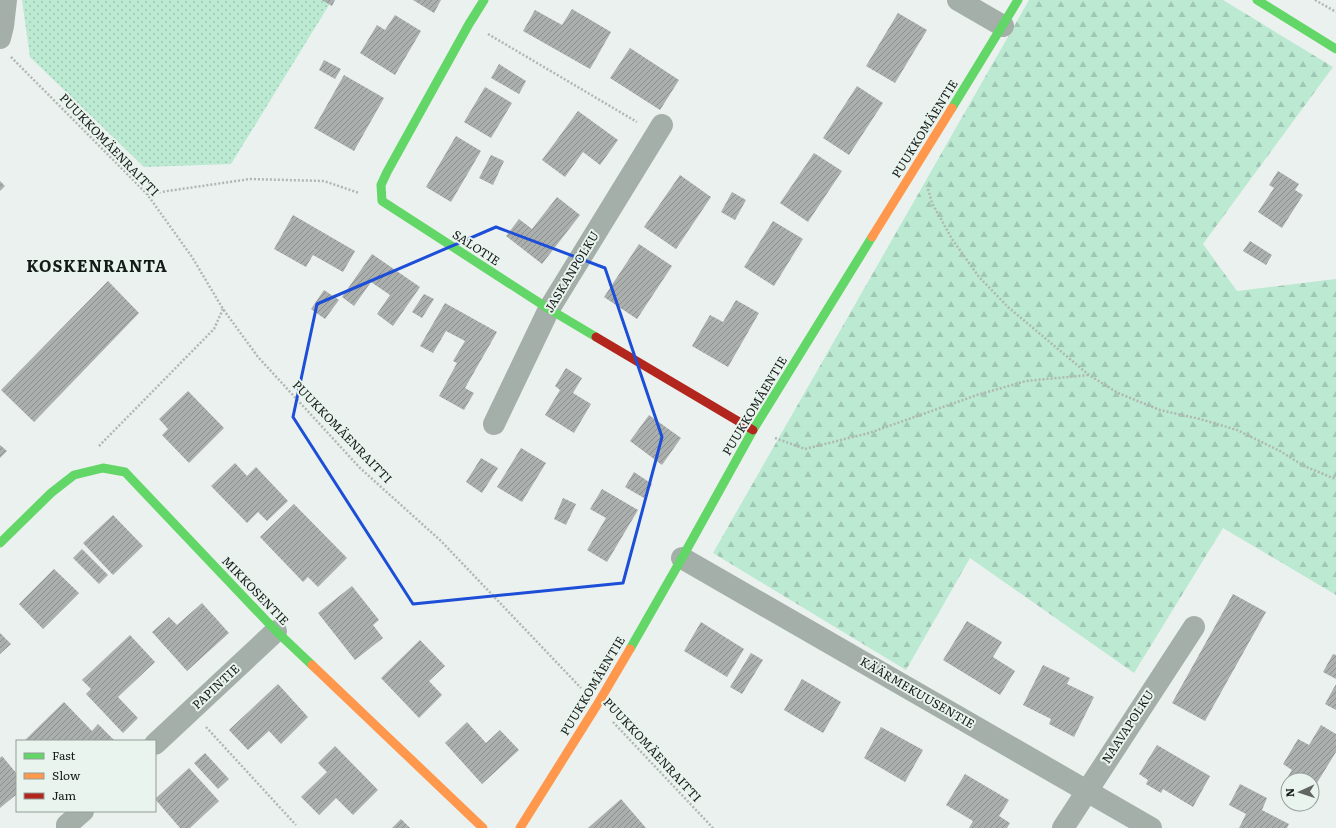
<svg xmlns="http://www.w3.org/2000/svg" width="1336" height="828" font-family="Literata,serif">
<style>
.forest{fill:url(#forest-firs)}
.park{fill:url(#park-dots)}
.building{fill:url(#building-hatch)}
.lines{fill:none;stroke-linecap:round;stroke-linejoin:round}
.path{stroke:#b0b7b2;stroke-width:2.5;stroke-dasharray:2 2;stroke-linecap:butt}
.street{stroke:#a4afa9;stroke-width:22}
.fast{stroke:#63d668;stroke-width:9}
.slow{stroke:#ff974d;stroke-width:9}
.jam{stroke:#b3261e;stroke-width:9}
.marked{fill:none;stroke:#1d4ed8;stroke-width:3;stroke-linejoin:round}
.labels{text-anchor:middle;stroke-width:4;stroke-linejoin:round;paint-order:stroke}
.street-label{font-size:12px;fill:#161a18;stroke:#e8f4ed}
.district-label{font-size:16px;font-weight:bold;letter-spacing:1px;fill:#161a18;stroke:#e8f4ed}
</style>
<defs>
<pattern id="forest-firs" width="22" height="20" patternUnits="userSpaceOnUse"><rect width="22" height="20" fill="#bbe9d2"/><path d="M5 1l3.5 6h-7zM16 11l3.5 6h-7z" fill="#a0c7b4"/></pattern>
<pattern id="park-dots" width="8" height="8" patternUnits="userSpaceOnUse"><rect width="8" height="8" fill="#bbe9d2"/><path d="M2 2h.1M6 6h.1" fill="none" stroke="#a0c7b4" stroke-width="1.8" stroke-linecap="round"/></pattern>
<pattern id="building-hatch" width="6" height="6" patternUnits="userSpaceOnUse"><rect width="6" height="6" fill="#abb0ae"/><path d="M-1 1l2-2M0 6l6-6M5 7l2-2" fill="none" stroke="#8a8e8d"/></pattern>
</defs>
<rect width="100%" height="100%" fill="#ebf1ee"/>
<!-- forest -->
<path class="forest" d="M1029 0H1223L1333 67 1203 244 1237 291 1336 279V595L1223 528 1134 673 970 558 906 670 713 553Z"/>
<!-- park -->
<path class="park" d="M22 0H332L231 164 144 167 30 57Z"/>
<!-- building -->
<g class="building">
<path d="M322 0H335L332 6Z"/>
<path d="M413 0H441L434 13Z"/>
<path d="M572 9 611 32 590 69 523 31 535 10 562 25Z"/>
<path d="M898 13 927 30 895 83 866 66Z"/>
<path d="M395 15 421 31 395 75 360 53 377 25 385 30Z"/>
<path d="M630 48 679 80 660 110 610 78Z"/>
<path d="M324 60 341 69 335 79 319 70Z"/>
<path d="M499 64 526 81 519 94 491 78Z"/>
<path d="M344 75 384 98 354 151 314 128Z"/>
<path d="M857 86 883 103 849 155 823 138Z"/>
<path d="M485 87 512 103 491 138 464 122Z"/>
<path d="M578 111 618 140 600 165 583 152 565 177 542 160Z"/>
<path d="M456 136 481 151 451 202 426 187Z"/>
<path d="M814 153 842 171 808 222 780 203Z"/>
<path d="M491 155 504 161 493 185 479 178Z"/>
<path d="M1278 171 1299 184 1295 190 1303 195 1282 228 1258 212 1274 188 1269 185Z"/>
<path d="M680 175 711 197 676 249 644 227Z"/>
<path d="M0 181 5 186 0 191Z"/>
<path d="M732 192 746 200 735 220 721 212Z"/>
<path d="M557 197 580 215 542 264 506 236 519 219 532 229Z"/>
<path d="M293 215 355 251 343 272 313 255 306 267 274 249Z"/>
<path d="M773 221 803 239 774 286 744 267Z"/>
<path d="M1250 241 1272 255 1266 265 1243 251Z"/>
<path d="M639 244 672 266 637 319 604 297Z"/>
<path d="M372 254 420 287 393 326 377 314 390 295 371 282 354 306 342 297Z"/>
<path d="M108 281 139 313 34 422 1 390Z"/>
<path d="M324 290 339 300 325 319 311 309Z"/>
<path d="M424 294 434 299 422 318 412 312Z"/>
<path d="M736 300 759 313 728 367 692 346 710 315 723 322Z"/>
<path d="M445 303 497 332 465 388 474 393 464 410 439 396 457 363 453 361 465 341 446 331 433 353 420 346Z"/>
<path d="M566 368 582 378 573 393 591 404 574 433 545 415 560 390 555 386Z"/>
<path d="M188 391 224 428 189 463 162 435 168 429 159 419Z"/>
<path d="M649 415 681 438 662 465 630 441Z"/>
<path d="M0 445 7 451 0 458Z"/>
<path d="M521 448 546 463 522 502 497 487Z"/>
<path d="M481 458 498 468 482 493 466 482Z"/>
<path d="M235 463 247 476 256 467 288 501 267 521 258 512 247 523 211 486Z"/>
<path d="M634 472 652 484 644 498 625 487Z"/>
<path d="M602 489 638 510 607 562 587 550 606 518 590 509Z"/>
<path d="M563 498 576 504 566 525 554 519Z"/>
<path d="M294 504 347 558 318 587 308 577 303 582 260 537Z"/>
<path d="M113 515 143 546 113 575 83 543Z"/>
<path d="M82 549 108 575 99 584 73 558Z"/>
<path d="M54 569 79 593 43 629 19 604Z"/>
<path d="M352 586 379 620 373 625 383 638 355 660 318 613Z"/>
<path d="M1233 594 1266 612 1205 721 1172 703Z"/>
<path d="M202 603 229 633 187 671 152 632 169 617 177 625Z"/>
<path d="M967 621 1002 642 993 657 1015 671 1000 695 943 660Z"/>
<path d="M701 622 744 649 727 677 684 651Z"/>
<path d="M0 633 11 644 0 654Z"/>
<path d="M130 635 155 662 118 697 138 718 123 733 86 694 91 689 82 680Z"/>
<path d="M420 640 445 666 429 681 442 695 419 718 381 678Z"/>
<path d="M751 653 763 660 742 694 730 687Z"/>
<path d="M1333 654 1336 655V679L1323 672Z"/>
<path d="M1043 665 1070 678 1067 684 1094 697 1074 737 1049 724 1051 719 1023 705Z"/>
<path d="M802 679 841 702 823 733 784 710Z"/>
<path d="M278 684 308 717 281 744 269 731 248 750 229 730Z"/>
<path d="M1336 684V710L1325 704Z"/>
<path d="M64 702 92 731 98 724 115 741H24Z"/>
<path d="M467 722 486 743 500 730 519 750 482 784 445 743Z"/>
<path d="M1321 725 1336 734V752L1312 791V780H1288V786L1284 783 1292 770 1283 764 1298 739 1309 745Z"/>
<path d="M881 727 923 750 905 782 864 758Z"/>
<path d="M1157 745 1210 776 1193 807 1163 789 1161 793 1146 784 1148 780 1139 774Z"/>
<path d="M335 746 378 790 353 815 336 798 319 815 301 797 327 772 318 763Z"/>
<path d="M205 753 229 779 218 789 194 763Z"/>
<path d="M2 756 17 774V794L0 808V758Z"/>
<path d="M189 768 219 801 190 828H180L155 799Z"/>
<path d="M965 774 1009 800 999 816 1010 823 1007 828H969L973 821 946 805Z"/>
<path d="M1240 784 1267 798 1262 810 1289 824 1287 828H1239L1246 814 1229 805Z"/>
<path d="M621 799 646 828H588Z"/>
<path d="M401 819 410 828H392Z"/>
</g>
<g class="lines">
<!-- path -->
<g class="path">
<path d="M1315 0 1336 12"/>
<path d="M488 34 637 122"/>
<path d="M11 57 147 194 192 257 223 309 258 357 360 468 441 541 581 688"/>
<path d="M928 189 932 203 952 239 979 277 1008 307 1089 375 1118 393 1160 410 1200 419 1237 430 1280 451 1304 466 1333 478H1336"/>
<path d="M147 194 250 179 324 181 359 193"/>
<path d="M775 438 805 449 869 433 977 395 1026 381 1089 375"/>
<path d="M99 446 214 329 223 309"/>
<path d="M613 722 713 828"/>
<path d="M206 727 296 825"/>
</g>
<!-- street -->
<g class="street">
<path d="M958 0 1003 26"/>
<path d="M0 38 3 26 6 0"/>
<path d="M494 424 549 309 662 125"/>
<path d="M682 558 1151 828"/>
<path d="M155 744 276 631"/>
<path d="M67 828V825L83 811"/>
<path d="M1063 828 1194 627"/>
</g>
<!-- fast -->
<g class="fast">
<path d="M484 0 469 24 387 172 381 185 382 201 549 309 596 337"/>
<path d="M1257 0 1336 49"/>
<path d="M952 108 1018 0"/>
<path d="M0 543 51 493 74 475 103 468 125 472 276 631 312 665"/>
<path d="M630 649 682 558 753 430 872 237"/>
</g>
<!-- slow -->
<g class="slow">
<path d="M872 237 952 108"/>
<path d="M312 665 483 828"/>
<path d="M520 828 597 705 630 649"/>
</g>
<!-- jam -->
<path class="jam" d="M596 337 753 430"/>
</g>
<!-- marked area -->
<path class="marked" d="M496 227 605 268 662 437 623 583 413 604 293 417 317 304Z"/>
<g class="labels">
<!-- street labels -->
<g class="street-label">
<text transform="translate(925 129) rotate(-58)" y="4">PUUKKOMÄENTIE</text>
<text transform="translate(109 145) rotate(46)" y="4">PUUKKOMÄENRAITTI</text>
<text transform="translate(476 248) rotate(33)" y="4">SALOTIE</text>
<text transform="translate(572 272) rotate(-59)" y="4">JASKANPOLKU</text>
<text transform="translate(755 406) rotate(-59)" y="4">PUUKKOMÄENTIE</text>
<text transform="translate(342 432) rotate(46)" y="4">PUUKKOMÄENRAITTI</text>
<text transform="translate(255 591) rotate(46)" y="4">MIKKOSENTIE</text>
<text transform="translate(593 686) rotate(-59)" y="4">PUUKKOMÄENTIE</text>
<text transform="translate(216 687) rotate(-43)" y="4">PAPINTIE</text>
<text transform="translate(917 693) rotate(30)" y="4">KÄÄRMEKUUSENTIE</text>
<text transform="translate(1128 727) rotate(-57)" y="4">NAAVAPOLKU</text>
<text transform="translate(652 750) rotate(47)" y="4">PUUKKOMÄENRAITTI</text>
</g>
<!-- district labels -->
<g class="district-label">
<text x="97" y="272">KOSKENRANTA</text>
</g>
</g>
<!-- legend -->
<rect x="16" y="740" width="140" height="72" fill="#e8f4ed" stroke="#949d98"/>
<rect x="24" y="753" width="20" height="6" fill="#63d668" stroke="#949d98"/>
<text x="52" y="760" font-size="12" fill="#161a18">Fast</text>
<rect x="24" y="773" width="20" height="6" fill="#ff974d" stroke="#949d98"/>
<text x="52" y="780" font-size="12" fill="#161a18">Slow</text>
<rect x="24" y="793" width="20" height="6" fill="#b3261e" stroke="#949d98"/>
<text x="52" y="800" font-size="12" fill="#161a18">Jam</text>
<!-- north arrow -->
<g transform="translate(1300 792) rotate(267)"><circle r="19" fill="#e8f4ed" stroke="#949d98"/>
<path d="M0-3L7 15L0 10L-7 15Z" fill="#616563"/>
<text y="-6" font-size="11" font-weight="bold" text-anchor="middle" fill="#161a18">N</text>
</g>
</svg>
